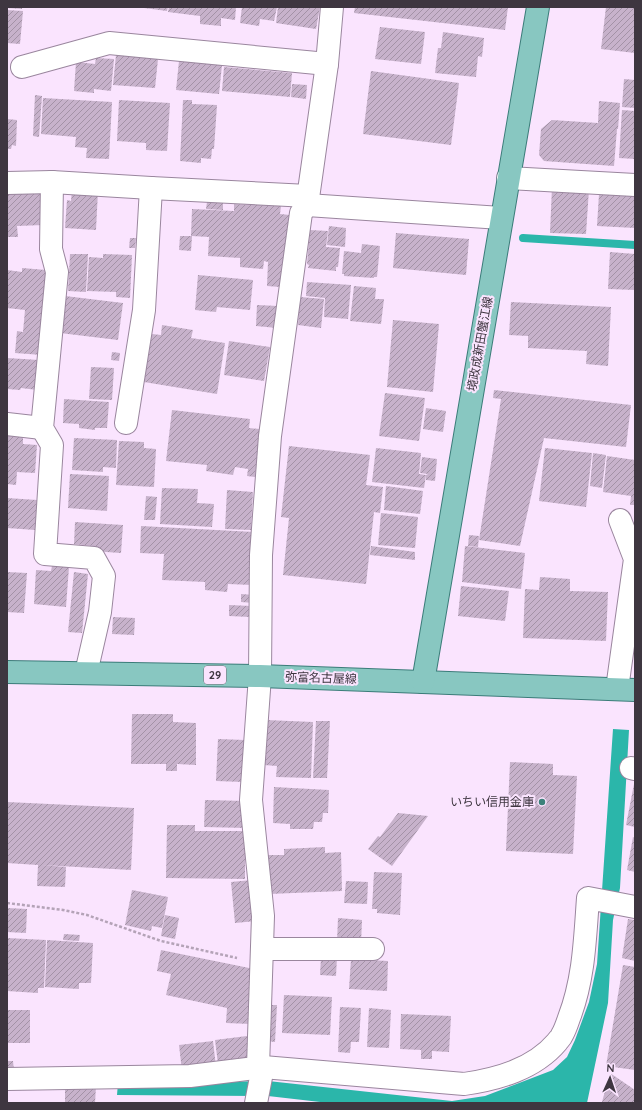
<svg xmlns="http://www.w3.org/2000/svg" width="642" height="1110" font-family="Quicksand,'Noto Sans JP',sans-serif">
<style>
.water{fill:#2bb6aa}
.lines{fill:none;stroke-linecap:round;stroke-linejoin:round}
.stream{stroke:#2bb6aa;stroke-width:8}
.building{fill:url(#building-hatch)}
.minor-casing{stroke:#9a869e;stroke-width:24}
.major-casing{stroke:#3b7c79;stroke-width:24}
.path{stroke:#b4a3b7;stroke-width:2.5;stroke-dasharray:3 2;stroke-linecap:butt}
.minor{stroke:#fff;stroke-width:22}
.major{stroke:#88c7c1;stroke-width:22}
.poi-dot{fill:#3b827a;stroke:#fae4fe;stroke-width:1.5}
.labels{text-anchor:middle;stroke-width:4;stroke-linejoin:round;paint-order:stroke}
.shield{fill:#fae4fe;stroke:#766a79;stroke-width:1}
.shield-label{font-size:11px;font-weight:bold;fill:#3e3640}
.street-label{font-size:12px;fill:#3e3640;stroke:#fae4fe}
.poi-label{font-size:12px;fill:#3e3640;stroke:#fae4fe;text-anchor:end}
</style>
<defs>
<pattern id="building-hatch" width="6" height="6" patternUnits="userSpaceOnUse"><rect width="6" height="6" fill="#c7b2cb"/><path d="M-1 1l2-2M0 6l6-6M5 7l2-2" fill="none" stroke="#a392a6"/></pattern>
</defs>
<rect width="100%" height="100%" fill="#fae4fe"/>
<!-- water -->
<path class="water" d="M613 729 629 730 620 888 613 920 608 1003 587 1103H329L268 1096 117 1095 118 1083 268 1081 452 1101 485 1096 553 1070 567 1057 575 1040 589 1002 597 964Z"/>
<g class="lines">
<!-- stream -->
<path class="stream" d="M523 238 635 245"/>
</g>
<!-- building -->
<g class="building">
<path d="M7 7H22V9L7 8Z"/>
<path d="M144 7H168L167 11 144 8Z"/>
<path d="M169 7H236L235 20 221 18V26L200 24V16L168 12Z"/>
<path d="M242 7H277L274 21 260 19 259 26 240 23Z"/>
<path d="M278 7H320L316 29 276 23Z"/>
<path d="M355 7H508L505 30 354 13Z"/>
<path d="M606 7H635V53L601 49Z"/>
<path d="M7 10 23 11 20 44 7 43Z"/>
<path d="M380 27 425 32 421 64 375 59Z"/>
<path d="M443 32 484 38 482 57 478 56 476 77 435 73 438 48H441Z"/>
<path d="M116 55 158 59 155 88 113 85Z"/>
<path d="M96 58 114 59 111 91 94 89V93L74 91 76 62 95 64Z"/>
<path d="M179 61 222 65 219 94 176 90Z"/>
<path d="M224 67 292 73 290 97 222 91Z"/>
<path d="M371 71 459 83 451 145 363 134Z"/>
<path d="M624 79 635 80V108L622 107Z"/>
<path d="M292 84 307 85 306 99 291 97Z"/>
<path d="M35 95 42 96 39 137 33 136Z"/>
<path d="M43 98 112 102 109 159 86 158 87 148 75 147 76 137 41 134Z"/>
<path d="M119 100 170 103 167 151 146 150V143L117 141Z"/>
<path d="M183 100H192V104L217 105 214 149H212L211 159 201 158V163L180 161Z"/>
<path d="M599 101 620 103 618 129H617L614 166 544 161 539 155 541 129 552 120 598 123Z"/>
<path d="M622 110 635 111V159L619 158Z"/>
<path d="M7 119 17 120 16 146 12 145 11 149H7Z"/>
<path d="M552 187 589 189 586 234 550 233Z"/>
<path d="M72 190 98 191 96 230 65 228 67 200 71 201Z"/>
<path d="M43 191V225L17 226 18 237H7V192Z"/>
<path d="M599 194 635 196V228L597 226Z"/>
<path d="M207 202 223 203V210L206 209Z"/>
<path d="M234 204 281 206 280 214 290 215 287 264H282L280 287 267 286 268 262 264 261 263 269 240 267V258L208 256 209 237 192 236 191 251 179 250 180 236H191L192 209 234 211Z"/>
<path d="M329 226 346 228 345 247 327 245Z"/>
<path d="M310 230 328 231 326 247 340 248 338 267H336V271L308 268 309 265 307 264Z"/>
<path d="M396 233 469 239 466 275 393 268Z"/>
<path d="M130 238H136L135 248H129Z"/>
<path d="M362 244 380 246 377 277H374V278L344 276V274H342L344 251 361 253Z"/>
<path d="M610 252 635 254V290L608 289Z"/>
<path d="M70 254H88L86 292 68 291Z"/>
<path d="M103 254 132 255 130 298 116 297V292L87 291 89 257 103 258Z"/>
<path d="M22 268 46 270 42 313H46L42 355 15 353 17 331 23 332 25 310 7 308V270L22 272Z"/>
<path d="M198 275 253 280 250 310 217 307 216 312 195 310Z"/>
<path d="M307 282 351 285 348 319 324 317 325 298 306 296Z"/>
<path d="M354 286 376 288 375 299H384L381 324 350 321Z"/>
<path d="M65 296 123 303 118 340 60 333Z"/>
<path d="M300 297 324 299 321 328 298 325Z"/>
<path d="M511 302 611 307 608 366 586 364 587 351 528 348V336L509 335Z"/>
<path d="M257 305 278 306 277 328 256 326Z"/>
<path d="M393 320 439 324 433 392 387 387Z"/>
<path d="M162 325 193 330 191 338 225 343 217 394 144 382 152 334 161 335Z"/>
<path d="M229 341 270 347 264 381 224 375Z"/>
<path d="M112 352 120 353 119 361 111 360Z"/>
<path d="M7 358 39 360 37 390 21 388 20 390 7 389Z"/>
<path d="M91 367 114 368 112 400 89 399Z"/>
<path d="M494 390 631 405 626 447 544 438 520 546 479 540 501 399 493 398Z"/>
<path d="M385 393 425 398 419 441 379 436Z"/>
<path d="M64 399 109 402 107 428H95V430L79 428V424L63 423Z"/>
<path d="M426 408 446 411 443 432 423 429Z"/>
<path d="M172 410 250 419 249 428 260 429 255 477 247 476 248 469 235 467 233 475 206 471 207 465 166 461Z"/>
<path d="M7 435 23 436V444L37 445 35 473 17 472 16 485 7 484Z"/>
<path d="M74 438 117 440 116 468 103 467V472L72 470Z"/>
<path d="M119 441 144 442V448L156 449 154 487 116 485Z"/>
<path d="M289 446 370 455 366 485 383 487 380 513 374 512 366 584 283 575 289 518 281 517Z"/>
<path d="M376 448 421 453 419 474 426 475 424 488 372 482Z"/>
<path d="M545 448 592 453 586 507 539 501Z"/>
<path d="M593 453 606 455 602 488 590 486Z"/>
<path d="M607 456 635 460V505H630L631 496 603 492Z"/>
<path d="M422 457 437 459 435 481 426 480V475L428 474 420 473Z"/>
<path d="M70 474 109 476 107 511 68 508Z"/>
<path d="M386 486 423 491 420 514 384 510Z"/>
<path d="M162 488 198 489 197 503 214 504 212 527 160 524Z"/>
<path d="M227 490 253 492 251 530 225 529Z"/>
<path d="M146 496 157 497 155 520H144Z"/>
<path d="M7 498 37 500 35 530 7 528Z"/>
<path d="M381 513 418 517 415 548 378 545Z"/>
<path d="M75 522 123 525 121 553 92 551 93 546 74 544Z"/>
<path d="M141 526 254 532 252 585 228 584 227 592 205 590V582L162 580 164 554 140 553Z"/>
<path d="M469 535 479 536 478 547 468 546Z"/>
<path d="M371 546 415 552V560L370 555Z"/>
<path d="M465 546 525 553 521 589 462 582Z"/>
<path d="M52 566 69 567 66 607 34 604 36 570 51 571Z"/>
<path d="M7 572 27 573 24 613 7 612Z"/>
<path d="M74 572 88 574 82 633 68 632Z"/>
<path d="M540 577 570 579V591L608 592 606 641 523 638 525 589 539 590Z"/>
<path d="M461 586 509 591 505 621 458 616Z"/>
<path d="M241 594 254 595V603L241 602Z"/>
<path d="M229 605 251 606 250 617 229 616Z"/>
<path d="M113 617 135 618 134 635 112 634Z"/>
<path d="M132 714H173V722L196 723V765L177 764V771H166V764H131Z"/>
<path d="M266 720 313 722 311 778 276 777 277 766 264 765Z"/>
<path d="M316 721H330L327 778H313Z"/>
<path d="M218 739 245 740 243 782 216 781Z"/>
<path d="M510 762 553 764V775L577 776 573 854 506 851Z"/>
<path d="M634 784 635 785V827L626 825Z"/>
<path d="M274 787 329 790 328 813H323L322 822H314L313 829H290V824L273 823Z"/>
<path d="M205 800 246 801V828L204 827Z"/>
<path d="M7 802 134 808 131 870 42 865 66 867 65 887 37 886 38 865 7 863Z"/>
<path d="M398 813 428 816 392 866 368 849 378 836 380 837Z"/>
<path d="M167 825H195V831H245V879L166 878Z"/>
<path d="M633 837 635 838V872L627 870Z"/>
<path d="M325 847V853L341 852 342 891 269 894 267 855H284V849Z"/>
<path d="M374 872 402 873 400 915 377 913V909H372Z"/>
<path d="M252 880 256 921 235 923 231 882Z"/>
<path d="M346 881 368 882 367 904 344 903Z"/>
<path d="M132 890 168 897 162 928 152 926 151 931 125 925Z"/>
<path d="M7 908 27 909 26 933 7 932Z"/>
<path d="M165 915 179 918 175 939 161 936Z"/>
<path d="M338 918 362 920 361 943 337 942Z"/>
<path d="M628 919 635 920V961L622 958Z"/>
<path d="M64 934 80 935 79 941 63 940Z"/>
<path d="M7 938 46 940 44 988H38V993L7 991Z"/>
<path d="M47 940 93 943 91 983H79V989L45 987Z"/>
<path d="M161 950 254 969 251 1024 226 1023 227 1008 166 995 171 974 157 971Z"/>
<path d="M321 957H337L336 976 320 975Z"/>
<path d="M351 959 388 961 387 991 349 989Z"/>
<path d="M623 965 635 967V1070L606 1066Z"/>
<path d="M284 995 332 997 330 1035 282 1033Z"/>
<path d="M269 1005H277L275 1042 267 1041Z"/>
<path d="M340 1007 361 1008 359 1042H351L350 1053 338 1052Z"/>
<path d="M369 1008 391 1010 389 1048 367 1047Z"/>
<rect x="7" y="1010" width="23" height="33"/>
<path d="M401 1014 451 1016 449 1052 432 1051V1059H421V1050L400 1049Z"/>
<path d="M247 1036 250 1061 218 1064 215 1040Z"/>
<path d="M213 1041 216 1067 182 1071 179 1045Z"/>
<path d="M7 1061H13L14 1071H7Z"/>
<path d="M610 1073 635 1090V1103L602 1102Z"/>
<path d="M65 1085 96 1086 95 1103H65Z"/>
</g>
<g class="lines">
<!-- minor casing -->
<g class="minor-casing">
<g id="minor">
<path d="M22 67 109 43 327 64"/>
<path d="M508 178 635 185"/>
<path d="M52 182 51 249 57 272 42 428 52 445 45 554 94 558 104 576 100 612 86 673"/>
<path d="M7 183 52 182 151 188 308 196"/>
<path d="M307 205 501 218"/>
<path d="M126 423 144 310 151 188"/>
<path d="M7 424 42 428"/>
<path d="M617 689 635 559 620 520"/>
<path d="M631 768 635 769"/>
<path d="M263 949H373"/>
<path d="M258 1067 263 916 251 800 260 676 261 555 270 436 301 213 307 205 327 64 332 7"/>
<path d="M7 1079 190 1076 263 1067 464 1084C498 1079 534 1069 557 1042 558 1040 561 1038 562 1035 565 1030 567 1024 569 1018 584 979 585 939 588 898L635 907"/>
<path d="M256 1103 263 1067"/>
</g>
</g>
<!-- major casing -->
<g class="major-casing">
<g id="major">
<path d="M7 672 260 676 635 690"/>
<path d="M423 682 538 7"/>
</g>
</g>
<!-- path -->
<path class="path" d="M7 903 63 910 87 915 161 941 237 958"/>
<!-- minor -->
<use href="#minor" class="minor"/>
<!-- major -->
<use href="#major" class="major"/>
</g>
<!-- markers -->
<circle class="poi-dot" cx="542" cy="802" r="4"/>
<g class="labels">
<!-- shield labels -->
<rect class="shield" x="204" y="666" width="22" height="18" rx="3"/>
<g class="shield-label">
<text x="215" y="679">29</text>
</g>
<!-- street labels -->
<g class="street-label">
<text transform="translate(480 344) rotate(-80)" y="4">境政成新田蟹江線</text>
<text transform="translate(321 678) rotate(2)" y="4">弥富名古屋線</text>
</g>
<!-- poi labels -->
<g class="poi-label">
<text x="534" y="806">いちい信用金庫</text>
</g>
</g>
<!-- border -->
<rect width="642" height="1110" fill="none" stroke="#3e3640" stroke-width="16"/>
<!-- north arrow -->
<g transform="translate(610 1078) rotate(3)" stroke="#fae4fe" stroke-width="3" paint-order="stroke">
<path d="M0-3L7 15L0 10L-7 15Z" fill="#3e3640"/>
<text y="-6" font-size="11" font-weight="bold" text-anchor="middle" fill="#3e3640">N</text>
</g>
</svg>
